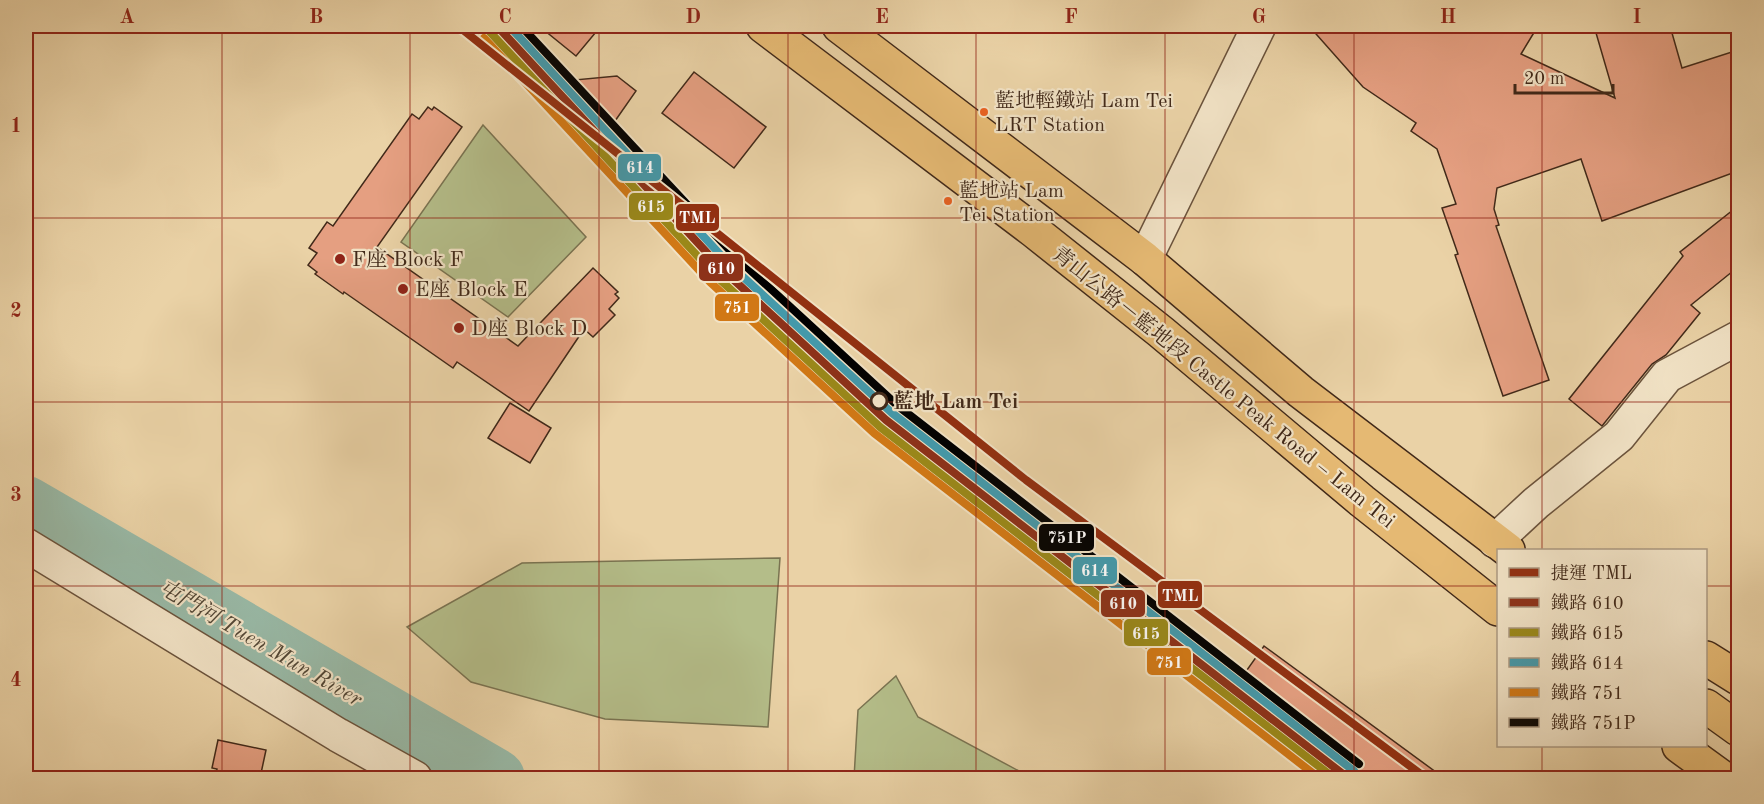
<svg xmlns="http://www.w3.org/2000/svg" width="1764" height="804" font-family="'Old Standard TT','Noto Serif TC',serif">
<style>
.green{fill:#b4bd89;stroke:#7a7351;stroke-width:1.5}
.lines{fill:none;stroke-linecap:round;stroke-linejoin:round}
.river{stroke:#98b8a5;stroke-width:58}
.building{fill:#e59f81;stroke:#412919;stroke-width:1.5}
.minor-casing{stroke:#6b533c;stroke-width:36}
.major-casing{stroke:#412919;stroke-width:36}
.highway-casing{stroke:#412919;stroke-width:36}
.minor{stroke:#f1e2c5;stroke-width:33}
.major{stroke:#e5b973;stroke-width:33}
.highway{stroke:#e5b973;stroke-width:33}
.rail-1-casing{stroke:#f1e2c5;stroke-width:12}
.rail-2-casing{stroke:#f1e2c5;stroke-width:12}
.rail-3-casing{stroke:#f1e2c5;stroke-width:12}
.rail-4-casing{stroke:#f1e2c5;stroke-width:12}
.rail-5-casing{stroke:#f1e2c5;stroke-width:12}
.rail-1{stroke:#8d3219;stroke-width:8}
.rail-2{stroke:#9a8819;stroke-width:8}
.rail-3{stroke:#49a;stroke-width:8}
.rail-4{stroke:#d17815;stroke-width:8}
.rail-5{stroke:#000;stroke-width:8}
.metro-1-casing{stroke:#f1e2c5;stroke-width:12}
.metro-1{stroke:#923011;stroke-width:8}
.grid{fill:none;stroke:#8f2418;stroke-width:1.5;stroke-opacity:0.55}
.bus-dot{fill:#e96222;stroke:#f1e2c5;stroke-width:2}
.poi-dot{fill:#8f2418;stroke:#f1e2c5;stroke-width:2}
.stop-dot{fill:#f1e2c5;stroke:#412919;stroke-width:3}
.labels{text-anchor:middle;stroke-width:4.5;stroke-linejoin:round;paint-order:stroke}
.bus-label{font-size:20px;fill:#412919;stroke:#f1e2c5;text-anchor:start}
.poi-label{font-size:21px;fill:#412919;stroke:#f1e2c5;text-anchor:start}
.street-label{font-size:21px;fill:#412919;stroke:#f1e2c5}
.stop-label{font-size:21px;font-weight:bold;fill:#412919;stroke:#f1e2c5;text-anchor:start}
.water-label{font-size:22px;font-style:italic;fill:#524635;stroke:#f1e2c5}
.line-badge{stroke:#f1e2c5;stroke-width:2}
.badge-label{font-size:16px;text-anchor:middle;font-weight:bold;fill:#fff}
.neatline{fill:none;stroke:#8f2418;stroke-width:2}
.grid-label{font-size:20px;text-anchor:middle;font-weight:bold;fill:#8f2418}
</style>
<rect width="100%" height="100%" fill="#ead2a6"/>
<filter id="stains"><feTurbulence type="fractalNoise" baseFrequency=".00333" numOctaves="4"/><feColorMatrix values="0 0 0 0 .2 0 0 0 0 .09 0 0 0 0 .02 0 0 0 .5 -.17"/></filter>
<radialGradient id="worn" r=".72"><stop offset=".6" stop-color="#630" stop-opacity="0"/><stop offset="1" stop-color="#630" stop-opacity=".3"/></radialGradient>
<!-- green -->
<g class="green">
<path d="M483 125 586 237 508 317 401 242Z"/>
<path d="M780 558 768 727 605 719 471 682 407 627 522 563Z"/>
<path d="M896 676 918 717 1032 778H854L858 710Z"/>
</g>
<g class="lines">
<!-- river -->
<path class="river" d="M26 505 496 778"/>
</g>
<!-- building -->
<g class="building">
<path d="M539 26H601L576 56Z"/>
<path d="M1309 26H1538L1521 54 1615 98 1594 26H1670L1682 68 1738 50V171L1602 221 1581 159 1497 188 1494 209 1499 225 1496 226 1549 380 1503 396 1455 255 1458 254 1442 208 1456 204 1437 149 1411 131 1416 123 1363 87Z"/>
<path d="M694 72 766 127 734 168 662 113Z"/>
<path d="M617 76 636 91 615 121 574 80Z"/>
<path d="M428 107 432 110 434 107 462 127 377 247 518 346 593 268 618 292 615 294 619 298 609 309 615 315 593 337 584 329 529 411 457 362 453 368 344 292 343 294 315 274 317 272 308 265 317 253 309 248 327 222 333 226 412 114 419 119Z"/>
<path d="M1738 206V267L1691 305 1700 313 1666 355 1652 364 1602 426 1569 399 1683 256 1680 252Z"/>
<path d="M510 403 551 428 530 463 488 438Z"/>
<path d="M1264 646 1444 778H1365L1237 684Z"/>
<path d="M218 740 266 750 260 778H215L217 769 212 768Z"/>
</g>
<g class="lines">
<!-- minor casing -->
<g class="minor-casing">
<g id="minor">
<path d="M1145 259 1259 26"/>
<path d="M1495 541 1536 503 1619 436 1667 376 1738 338"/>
<path d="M26 545 338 735 415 778"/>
</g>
</g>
<!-- major casing -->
<g class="major-casing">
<g id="major">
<path d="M763 26 1034 231 1161 332 1362 501 1498 609"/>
<path d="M839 26 1145 259 1301 392 1508 550"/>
<path d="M1706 658 1738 678"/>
<path d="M1679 746 1723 778"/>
</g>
</g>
<!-- highway casing -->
<g class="highway-casing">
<path id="highway" d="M1706 706 1738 729"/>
</g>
<!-- minor -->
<use href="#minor" class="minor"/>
<!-- major -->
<use href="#major" class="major"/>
<!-- highway -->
<use href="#highway" class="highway"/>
<!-- rail-1 casing -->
<g class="rail-1-casing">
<path id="rail-1" d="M497 26 723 270 886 420 1348 778"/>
</g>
<!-- rail-2 casing -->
<g class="rail-2-casing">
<path id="rail-2" d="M490 32 716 276 880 427 1334 778"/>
</g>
<!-- rail-3 casing -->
<g class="rail-3-casing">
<path id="rail-3" d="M509 26 729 264 892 413 1354 771"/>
</g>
<!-- rail-4 casing -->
<g class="rail-4-casing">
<path id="rail-4" d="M484 38 710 282 874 433 1319 778"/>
</g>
<!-- rail-5 casing -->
<g class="rail-5-casing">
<path id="rail-5" d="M521 26 736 257 898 406 1359 764"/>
</g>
<!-- rail-1 -->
<use href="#rail-1" class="rail-1"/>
<!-- rail-2 -->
<use href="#rail-2" class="rail-2"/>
<!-- rail-3 -->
<use href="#rail-3" class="rail-3"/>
<!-- rail-4 -->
<use href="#rail-4" class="rail-4"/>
<!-- rail-5 -->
<use href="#rail-5" class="rail-5"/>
<!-- metro-1 casing -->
<g class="metro-1-casing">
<path id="metro-1" d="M458 26 1026 480 1426 778"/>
</g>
<!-- metro-1 -->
<use href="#metro-1" class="metro-1"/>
</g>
<!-- grid -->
<path class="grid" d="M222 26V778M410 26V778M599 26V778M788 26V778M976 26V778M1165 26V778M1354 26V778M1542 26V550M26 218H1738M26 402H1738M26 586H1498M1706 586H1738M1542 746V778"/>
<!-- markers -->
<g class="bus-dot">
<circle cx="984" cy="112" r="5"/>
<circle cx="948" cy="201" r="5"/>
</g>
<g class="poi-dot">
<circle cx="340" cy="259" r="6"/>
<circle cx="403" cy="289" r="6"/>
<circle cx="459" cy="328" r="6"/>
</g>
<circle class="stop-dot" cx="879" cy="401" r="8"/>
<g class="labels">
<!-- bus labels -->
<g class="bus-label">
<text x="995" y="107">藍地輕鐵站 Lam Tei<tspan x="995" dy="24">LRT Station</tspan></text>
<text x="959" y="197">藍地站 Lam<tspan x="959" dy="24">Tei Station</tspan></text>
</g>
<!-- poi labels -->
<g class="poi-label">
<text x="352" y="266">F座 Block F</text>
<text x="415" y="296">E座 Block E</text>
<text x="471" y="335">D座 Block D</text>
</g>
<!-- street labels -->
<g class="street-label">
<text transform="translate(1224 387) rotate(39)" y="7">青山公路－藍地段 Castle Peak Road – Lam Tei</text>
</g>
<!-- stop labels -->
<g class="stop-label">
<text x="893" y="408">藍地 Lam Tei</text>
</g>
<!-- water labels -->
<g class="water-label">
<text transform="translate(261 642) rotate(30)" y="8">屯門河 Tuen Mun River</text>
</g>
</g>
<g class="line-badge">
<rect x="617" y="153" width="45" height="29" rx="6" fill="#49a"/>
<rect x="628" y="192" width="46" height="29" rx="6" fill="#9a8819"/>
<rect x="675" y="203" width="45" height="29" rx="6" fill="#923011"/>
<rect x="698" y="253" width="46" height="29" rx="6" fill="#8d3219"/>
<rect x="714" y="293" width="46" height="29" rx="6" fill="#d17815"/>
<rect x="1038" y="523" width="57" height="29" rx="6" fill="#000"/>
<rect x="1072" y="556" width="46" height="29" rx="6" fill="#49a"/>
<rect x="1157" y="580" width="46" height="29" rx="6" fill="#923011"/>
<rect x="1100" y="589" width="46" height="29" rx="6" fill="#8d3219"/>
<rect x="1123" y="618" width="46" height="29" rx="6" fill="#9a8819"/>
<rect x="1146" y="647" width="46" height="29" rx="6" fill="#d17815"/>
</g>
<g class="badge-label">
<text x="640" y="173">614</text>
<text x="651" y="212">615</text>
<text x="697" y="223">TML</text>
<text x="721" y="274">610</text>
<text x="737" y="313">751</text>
<text x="1067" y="543">751P</text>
<text x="1095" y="576">614</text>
<text x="1180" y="601">TML</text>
<text x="1123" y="609">610</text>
<text x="1146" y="639">615</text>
<text x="1169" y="668">751</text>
</g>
<!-- margin -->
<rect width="1764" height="804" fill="none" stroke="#ead2a6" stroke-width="66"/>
<!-- legend -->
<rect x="1497" y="549" width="210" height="198" fill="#f1e2c5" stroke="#ab9880" stroke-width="1.5"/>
<rect x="1509" y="568" width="30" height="9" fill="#923011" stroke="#ab9880" stroke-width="1.5"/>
<text x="1551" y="579" font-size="18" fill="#412919">捷運 TML</text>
<rect x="1509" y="598" width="30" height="9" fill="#8d3219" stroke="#ab9880" stroke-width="1.5"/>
<text x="1551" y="609" font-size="18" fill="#412919">鐵路 610</text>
<rect x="1509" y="628" width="30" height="9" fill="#9a8819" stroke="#ab9880" stroke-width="1.5"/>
<text x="1551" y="639" font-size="18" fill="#412919">鐵路 615</text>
<rect x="1509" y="658" width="30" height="9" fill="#4499aa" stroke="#ab9880" stroke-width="1.5"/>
<text x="1551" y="669" font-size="18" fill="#412919">鐵路 614</text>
<rect x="1509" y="688" width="30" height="9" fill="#d17815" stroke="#ab9880" stroke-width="1.5"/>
<text x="1551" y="699" font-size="18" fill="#412919">鐵路 751</text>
<rect x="1509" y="718" width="30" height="9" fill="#000000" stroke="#ab9880" stroke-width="1.5"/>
<text x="1551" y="729" font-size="18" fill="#412919">鐵路 751P</text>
<!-- scale -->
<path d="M1515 84v9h98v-9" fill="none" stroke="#412919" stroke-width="3"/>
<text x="1524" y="84" font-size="18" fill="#412919" stroke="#f1e2c5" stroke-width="4.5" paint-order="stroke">20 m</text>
<rect x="33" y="33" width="1698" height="738" class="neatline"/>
<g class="grid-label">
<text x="127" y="23">A</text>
<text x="316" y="23">B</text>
<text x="505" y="23">C</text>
<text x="693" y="23">D</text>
<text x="882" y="23">E</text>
<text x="1071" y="23">F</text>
<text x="1259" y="23">G</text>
<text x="1448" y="23">H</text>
<text x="1637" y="23">I</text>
<text x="16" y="132">1</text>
<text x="16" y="317">2</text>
<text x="16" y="501">3</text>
<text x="16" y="686">4</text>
</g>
<rect width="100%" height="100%" filter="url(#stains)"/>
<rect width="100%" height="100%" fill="url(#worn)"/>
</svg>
